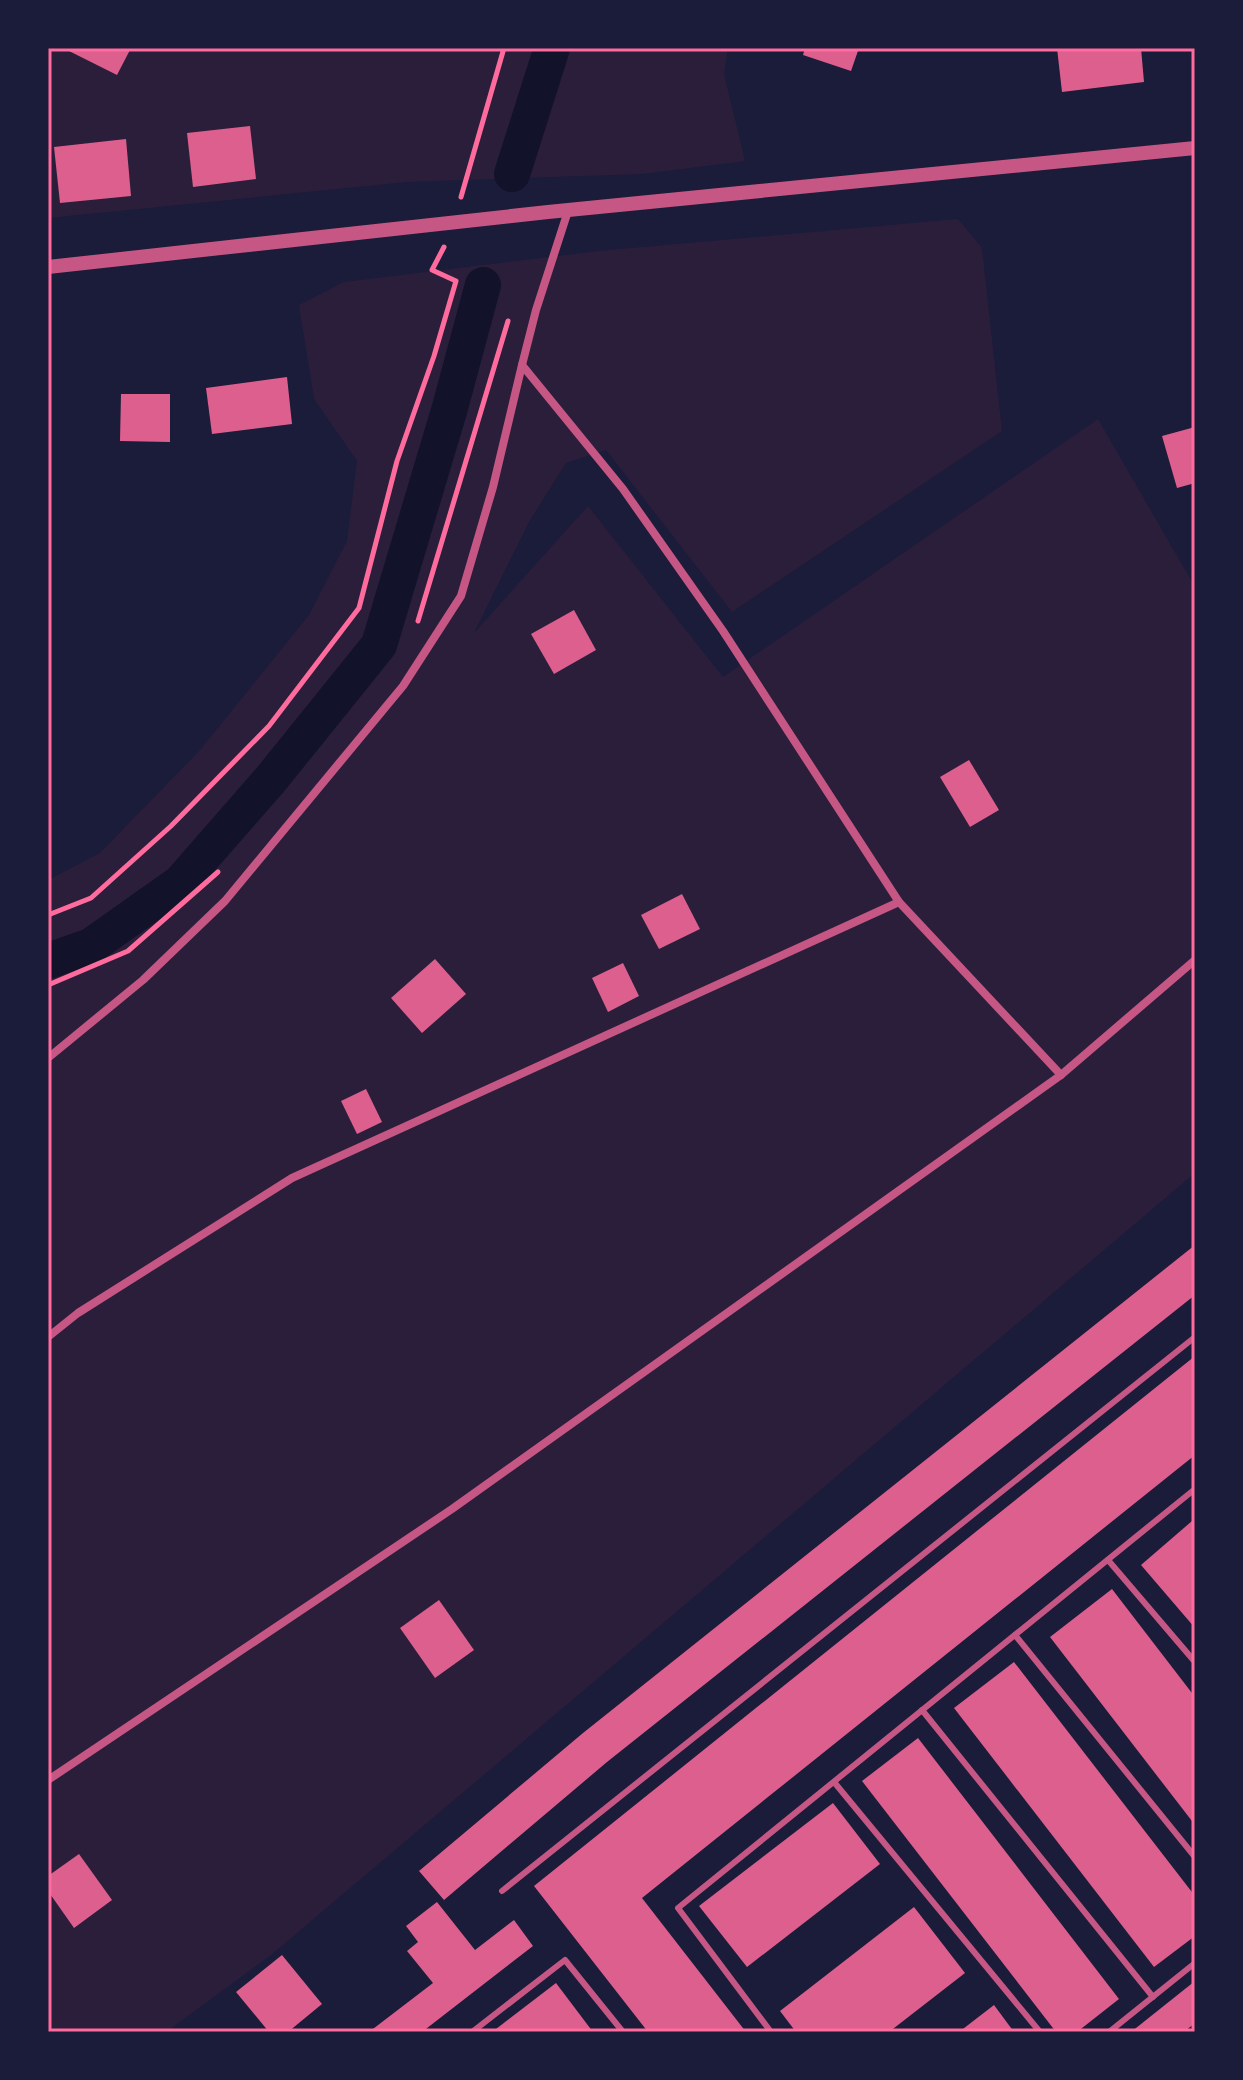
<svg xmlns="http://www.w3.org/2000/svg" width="1243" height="2080" font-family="'Roboto Condensed',sans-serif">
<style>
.green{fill:#2a1e3b}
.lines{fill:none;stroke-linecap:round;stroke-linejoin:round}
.canal{stroke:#12122b;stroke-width:36}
.building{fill:#dd5f8e}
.path{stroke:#ff6b9d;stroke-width:5}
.service{stroke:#c65784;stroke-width:6}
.minor{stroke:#c65784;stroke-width:8}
.tertiary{stroke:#c65784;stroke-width:14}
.neatline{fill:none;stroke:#ff6b9d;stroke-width:3}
</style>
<rect width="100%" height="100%" fill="#1b1b3a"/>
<!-- green -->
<g class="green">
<path d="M48 48H728L724 74 745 161 643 174 407 182 48 218Z"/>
<path d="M958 219 982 248 1002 431 732 612 606 450 566 463 529 522 474 633 588 506 723 677 1098 419 1195 587V1173L271 1955 166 2032H48V880L100 853 200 750 309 615 347 541 357 461 314 399 299 305 344 282 598 251Z"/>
</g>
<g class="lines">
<!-- canal -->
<g class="canal">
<path d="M512 174 552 48"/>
<path d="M48 961 91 946 180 883 271 779 379 645 449 411 483 285"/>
</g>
</g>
<!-- building -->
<g class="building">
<path d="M63 48H131L117 75Z"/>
<path d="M805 48H859L851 71 803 55Z"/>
<path d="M1057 48H1141L1144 82 1062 92Z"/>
<path d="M250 126 256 179 193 187 187 133Z"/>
<path d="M126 139 131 196 60 203 54 147Z"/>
<path d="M287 377 292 424 212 434 206 388Z"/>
<path d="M121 394H170V442L120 441Z"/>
<path d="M1195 427V483L1177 488 1162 436Z"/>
<path d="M574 610 596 650 554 674 531 634Z"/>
<path d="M969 760 999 810 970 827 940 777Z"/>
<path d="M682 894 700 929 659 949 641 915Z"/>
<path d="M435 959 466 994 422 1033 391 998Z"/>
<path d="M623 963 639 996 608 1012 592 978Z"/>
<path d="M366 1089 382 1122 357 1134 341 1101Z"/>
<path d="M1195 1245V1295L607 1762 444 1900 419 1871 583 1733Z"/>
<path d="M1195 1356V1455L642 1898 746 2032H648L534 1886Z"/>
<path d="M1192 1521 1195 1524V1628L1141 1565Z"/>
<path d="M1112 1589 1195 1697V1825L1050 1637Z"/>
<path d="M439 1600 474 1650 435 1678 400 1628Z"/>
<path d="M1014 1662 1195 1896V1936L1154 1967 954 1708Z"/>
<path d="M918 1738 1119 1999 1077 2032H1056L862 1781Z"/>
<path d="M833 1803 880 1864 747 1967 699 1906Z"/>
<path d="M79 1854 112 1900 74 1928 48 1891V1876Z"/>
<path d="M437 1902 475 1950 514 1920 533 1946 422 2032H369L433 1983 407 1951 418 1942 406 1926Z"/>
<path d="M914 1907 965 1973 889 2032H796L780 2011Z"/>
<path d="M282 1955 322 2004 288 2032H269L236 1992Z"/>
<path d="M1195 1981V2023L1184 2032H1131Z"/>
<path d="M556 1983 593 2032H492Z"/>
<path d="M994 2005 1014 2032H959Z"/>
</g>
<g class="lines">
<!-- path -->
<g class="path">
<path d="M461 197 504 48"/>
<path d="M418 621 508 321"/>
<path d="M48 915 91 898 171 826 269 726 359 608 397 461 434 356 456 281 432 270 444 247"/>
<path d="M48 985 128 951 218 872"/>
</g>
<!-- service -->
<g class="service">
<path d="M1108 1560 1195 1662"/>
<path d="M1015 1635 1195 1857"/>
<path d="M922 1710 1153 1997"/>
<path d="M834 1782 1040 2032"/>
<path d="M502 1891 1195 1337"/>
<path d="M472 2032 565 1960 623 2032"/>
<path d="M771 2032 678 1908 1195 1489"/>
<path d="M1109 2032 1195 1963"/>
</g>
<!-- minor -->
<g class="minor">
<path d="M568 211 536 310 522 365 623 489 723 631 899 902 1061 1075"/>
<path d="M48 1058 143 980 225 901 403 686 461 596 493 487 522 365"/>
<path d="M48 1337 78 1313 292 1178 899 902"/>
<path d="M48 1780 452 1509 1061 1075 1195 960"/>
</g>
<!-- tertiary -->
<path class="tertiary" d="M48 267 548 212 1195 148"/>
</g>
<!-- border -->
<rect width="1243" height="2080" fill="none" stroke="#1b1b3a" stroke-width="100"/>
<rect x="50" y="50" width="1143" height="1980" class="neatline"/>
</svg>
